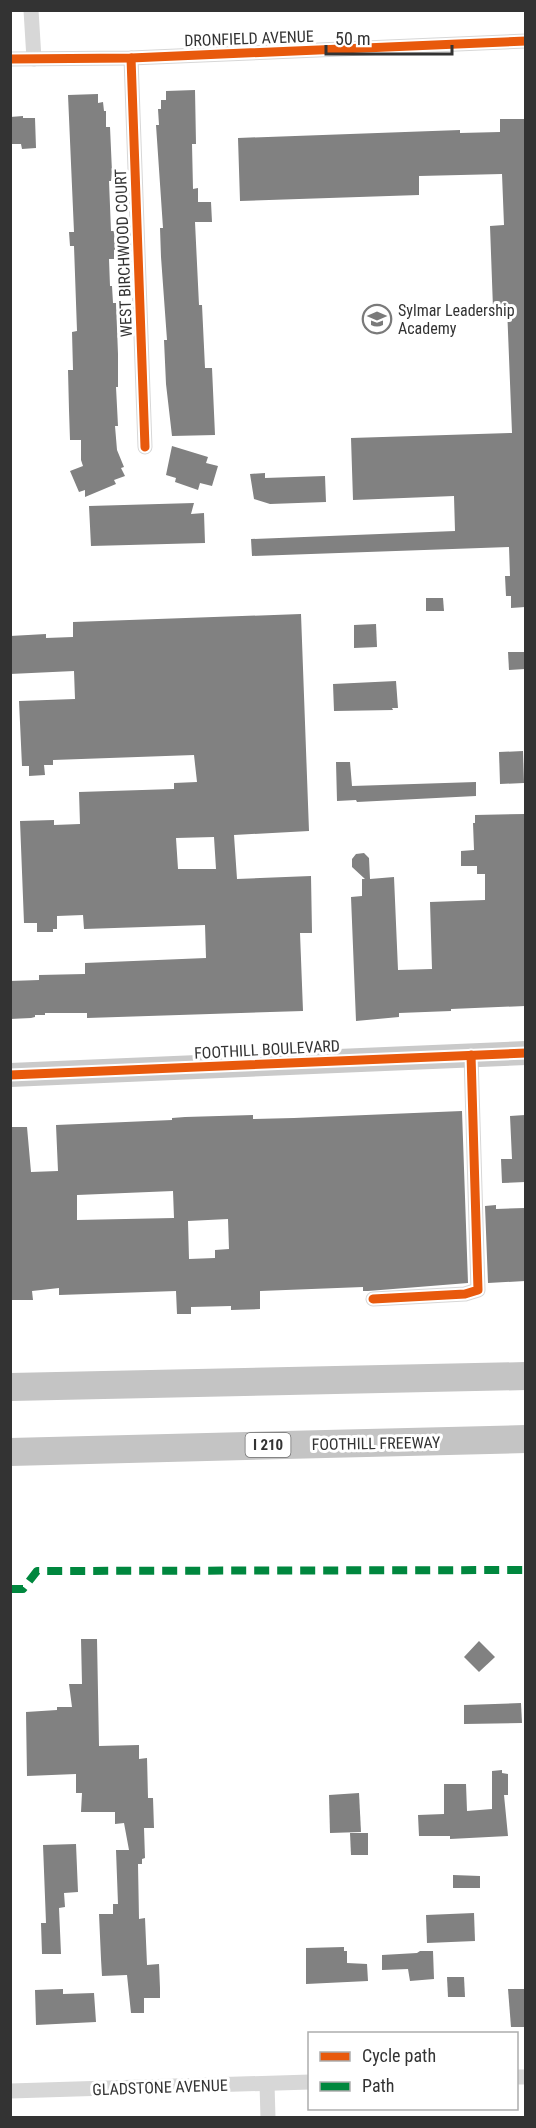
<svg xmlns="http://www.w3.org/2000/svg" width="536" height="2128" font-family="'Roboto Condensed',sans-serif">
<style>
.building{fill:#818181;fill-rule:evenodd}
.lines{fill:none;stroke-linecap:round;stroke-linejoin:round}
.street{stroke:#d7d7d7;stroke-width:15}
.primary{stroke:#cacaca;stroke-width:24}
.highway{stroke:#c4c4c4;stroke-width:28}
.quiet{stroke:#00873e;stroke-width:8;stroke-dasharray:15 8;stroke-linecap:butt}
.cycleway-casing{stroke:#fff;stroke-width:13}
.cycleway{stroke:#e8590c;stroke-width:9}
.labels{text-anchor:middle;stroke-width:6;stroke-linejoin:round;paint-order:stroke}
.shield{fill:#fff;stroke:#707070;stroke-width:1.5}
.shield-label{font-size:15px;font-weight:bold;fill:#333}
.street-label{font-size:16px;fill:#333;stroke:#fff}
.poi-label{font-size:16px;fill:#333;stroke:#fff;text-anchor:start}
</style>
<rect width="100%" height="100%" fill="#fff"/>
<!-- building -->
<g class="building">
<path d="M195 90 196 144H192L193 189 198 188V202H211L212 222H195L199 305H202L205 368H212L215 435 172 436 166 384 164 340H167L161 257 160 228H163L156 125H159L158 109H161V100H166V91Z"/>
<path d="M98 94V103L103 102 104 111H106V127H110L112 172 111 181H109L111 231H114L115 250H114V259H109L110 286H112L113 303H116L118 354V387H116L118 426H115L117 450 124 467 121 468 125 476 114 480 116 484 85 497V490L79 492 70 471 83 466 81 460V440H70L69 410 68 370H73L72 332 77 331 74 246H70L69 232H74L68 95Z"/>
<path d="M23 116V118H35L36 148 22 149 21 144H10V117Z"/>
<path d="M500 119H525V607L511 608V596H506L505 576H510L509 547 252 556 251 539 455 531 454 496 353 500 351 438 512 433 507 307 493 308 490 226 504 225 502 174 419 176V195L240 201 238 138 460 130V133L500 132Z"/>
<path d="M172 446 208 457 206 463 218 466 212 486 200 483 198 490 175 482 176 478 166 475Z"/>
<path d="M265 473V478L325 476 326 502 270 504 254 499 250 474Z"/>
<path d="M194 503 191 514 204 513 205 543 91 546 89 506Z"/>
<path d="M426 598H443L444 611H426Z"/>
<path d="M301 614 309 831 234 835 237 879 311 876 312 933H300L303 1011 87 1018V1013H45V1015H35V1017L31 1018 10 1019V981L39 980V975L85 974V963L206 958 205 925 84 929 83 915 57 916V929H53V932H37V923H24L20 821 54 820V825L80 824 79 792 174 789V783L197 782 194 755 53 760V765H44L45 775 29 776V766H22L19 701 75 699 74 671 10 674V636L46 634V638L73 637V622ZM214 837 216 869H178L176 838Z"/>
<path d="M376 624 377 647 354 648V625Z"/>
<path d="M508 652H525V669L509 670Z"/>
<path d="M396 681 398 708H392L393 710 334 711 333 684Z"/>
<path d="M523 751 524 783 500 784 499 752Z"/>
<path d="M336 762H350L352 786 476 782V796L357 802 356 800 337 801Z"/>
<path d="M525 814V1006L451 1009V1011L399 1013V1017L356 1021 351 897 362 896V879H365L352 867V859L356 854 364 853 369 858 370 879 394 877 398 970 432 969 430 902 485 900V874H477V866H461V851L474 850 473 823H475V815Z"/>
<path d="M462 1111 468 1283 368 1291H363V1287L260 1291V1309L231 1310V1306L191 1307V1314H177L176 1291 59 1295V1288L32 1291 33 1300H10V1127H27L31 1172 58 1171 56 1125 172 1120V1118L185 1117 253 1115V1119L294 1118ZM173 1191 174 1218 77 1220V1195ZM228 1219 229 1249 215 1250V1258L189 1259 188 1221Z"/>
<path d="M525 1115V1182L502 1183 501 1159H512L510 1116Z"/>
<path d="M496 1205V1209L525 1208V1281L488 1283 485 1206Z"/>
<path d="M81 1639H97L99 1746 139 1745V1759L147 1758 148 1798H153L154 1828H144L145 1858 142 1859V1864H138L139 1919 145 1918 147 1965 159 1964 160 1988V1998H144V2013H131L127 1975 102 1976 101 1959 99 1914H113V1904H118L116 1850H129L124 1823 115 1824V1812H81L82 1793H76V1774L27 1776 26 1712 57 1710V1707H72L69 1684H82Z"/>
<path d="M479 1641 495 1657 479 1672 464 1657Z"/>
<path d="M521 1703 522 1723 464 1724V1705Z"/>
<path d="M502 1770V1773L508 1774V1795H504L508 1836 450 1839V1836H419L418 1815 444 1814V1784H466L467 1811 492 1809V1771Z"/>
<path d="M359 1793 361 1832 330 1833 329 1795Z"/>
<path d="M350 1833H368V1855H351Z"/>
<path d="M76 1844 78 1892 64 1893 65 1907 59 1908 61 1954H42L41 1923H46L43 1845Z"/>
<path d="M453 1875 480 1876V1888H453Z"/>
<path d="M474 1913 475 1941 427 1943 426 1915Z"/>
<path d="M344 1947V1951H347V1963L367 1964 368 1981 306 1984V1948Z"/>
<path d="M420 1951H433L434 1979 410 1981 408 1969 382 1970V1955L417 1953Z"/>
<path d="M447 1977H464L465 1997H448Z"/>
<path d="M63 1989V1994L94 1993 96 2022 36 2025 35 1990Z"/>
<path d="M508 1989H525V2027H511Z"/>
</g>
<g class="lines">
<!-- street -->
<g class="street">
<path d="M31 10 34 59"/>
<path d="M131 58 145 447"/>
<path d="M10 59 131 58 526 41"/>
<path d="M373 1299 465 1294 478 1290 471 1055"/>
<path d="M516 2077H526"/>
<path d="M267 2084 268 2118"/>
<path d="M10 2091 310 2082"/>
</g>
<!-- primary -->
<path class="primary" d="M10 1075 526 1053"/>
<!-- highway -->
<g class="highway">
<path d="M10 1387 526 1376"/>
<path d="M10 1452 526 1439"/>
</g>
<!-- quiet -->
<path class="quiet" d="M10 1589H23L37 1571 526 1570"/>
<!-- cycleway casing -->
<g class="cycleway-casing">
<g id="cycleway">
<path d="M131 58 145 447"/>
<path d="M10 59 131 58 526 41"/>
<path d="M10 1075 526 1053"/>
<path d="M373 1299 465 1294 478 1290 471 1055"/>
</g>
</g>
<!-- cycleway -->
<use href="#cycleway" class="cycleway"/>
</g>
<!-- icons -->
<defs>
<g id="school-ring" transform="scale(1.5)"><circle r="9.5" fill="#fff" stroke="#7a7a7a" stroke-width="1.5"/><path d="M0-5L7-2L0 1L-7-2ZM-4 1L0 2.5L4 1V4Q0 6-4 4Z" fill="#7a7a7a"/></g>
</defs>
<g fill-rule="evenodd">
<use href="#school-ring" x="377" y="319"/>
</g>
<g class="labels">
<!-- shield labels -->
<rect class="shield" x="245.5" y="1433" width="45" height="24" rx="4.5"/>
<g class="shield-label">
<text x="268" y="1450">I 210</text>
</g>
<!-- street labels -->
<g class="street-label">
<text transform="translate(249 38) rotate(-2)" y="6">DRONFIELD AVENUE</text>
<text transform="translate(123 253) rotate(-92)" y="6">WEST BIRCHWOOD COURT</text>
<text transform="translate(267 1049) rotate(-3)" y="6">FOOTHILL BOULEVARD</text>
<text transform="translate(376 1443) rotate(-1)" y="6">FOOTHILL FREEWAY</text>
<text transform="translate(160 2087) rotate(-2)" y="6">GLADSTONE AVENUE</text>
</g>
<!-- poi labels -->
<g class="poi-label">
<text x="398" y="316">Sylmar Leadership<tspan x="398" dy="18">Academy</tspan></text>
</g>
</g>
<!-- border -->
<rect width="536" height="2128" fill="none" stroke="#333333" stroke-width="24"/>
<!-- legend -->
<rect x="308" y="2032" width="210" height="78" fill="#ffffff" stroke="#adadad" stroke-width="1.5"/>
<rect x="320" y="2052" width="30" height="9" fill="#e8590c" stroke="#adadad" stroke-width="1.5"/>
<text x="362" y="2062" font-size="18" fill="#333333">Cycle path</text>
<rect x="320" y="2082" width="30" height="9" fill="#00873e" stroke="#adadad" stroke-width="1.5"/>
<text x="362" y="2092" font-size="18" fill="#333333">Path</text>
<!-- scale -->
<path d="M326 45v9h126v-9" fill="none" stroke="#333333" stroke-width="3"/>
<text x="335" y="45" font-size="18" fill="#333333" stroke="#ffffff" stroke-width="4.5" paint-order="stroke">50 m</text>
</svg>
